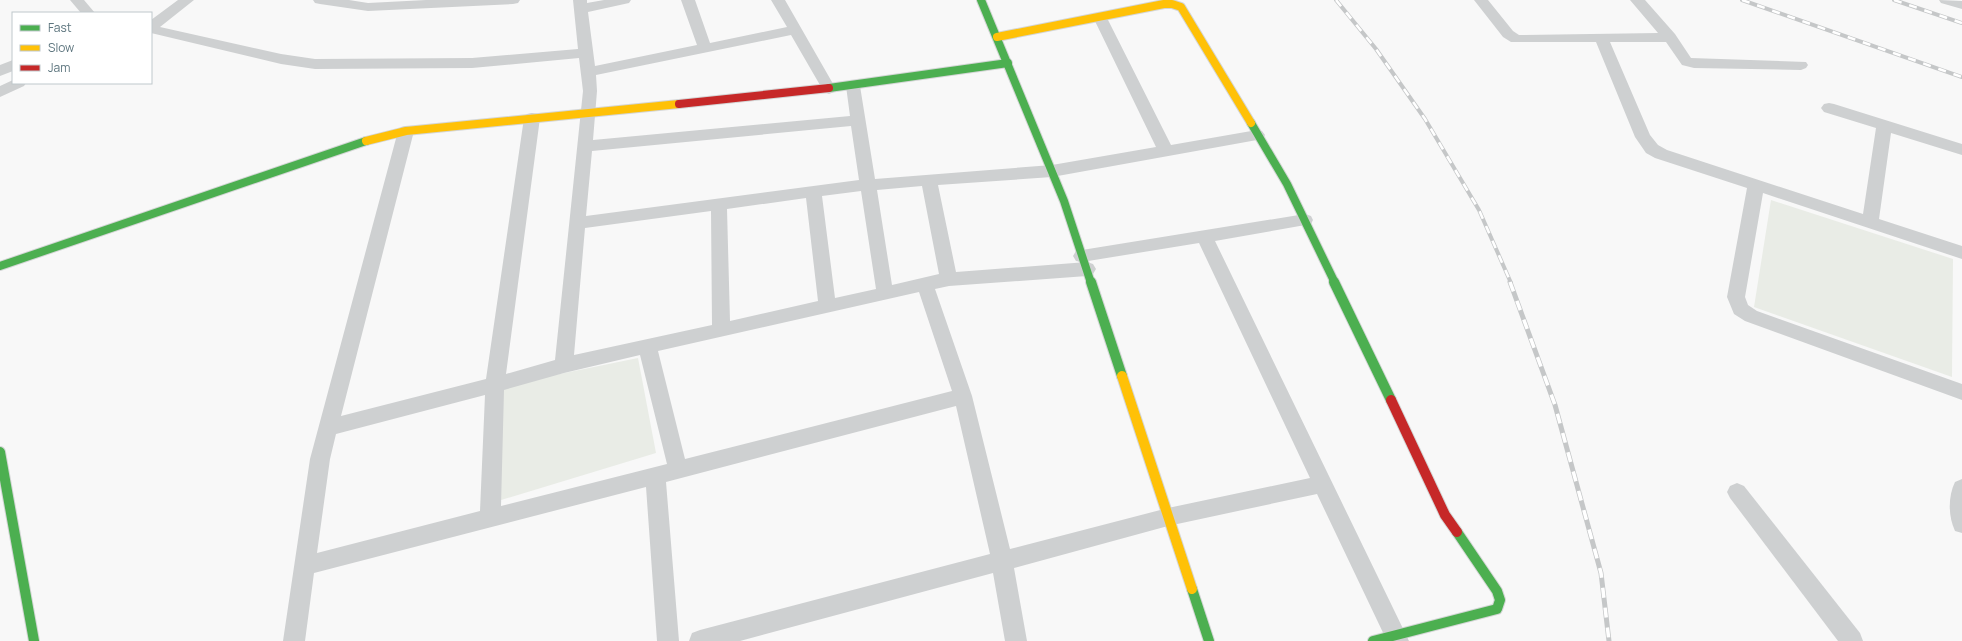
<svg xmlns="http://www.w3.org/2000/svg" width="1962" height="641" font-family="Manrope,sans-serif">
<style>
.green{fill:#e9ece6}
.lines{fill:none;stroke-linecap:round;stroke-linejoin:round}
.fast-far1-casing{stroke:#d4d6d6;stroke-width:10}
.fast-casing{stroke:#d4d6d6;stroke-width:12}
.slow-far1-casing{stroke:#d4d6d6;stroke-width:10}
.slow-casing{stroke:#d4d6d6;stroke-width:12}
.jam-far1-casing{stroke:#d4d6d6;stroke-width:10}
.jam-casing{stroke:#d4d6d6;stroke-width:12}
.street{fill:#ced0d1;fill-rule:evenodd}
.fast-far1{stroke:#4caf50;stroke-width:8}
.fast{stroke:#4caf50;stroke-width:10}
.slow-far1{stroke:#ffc107;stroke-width:8}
.slow{stroke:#ffc107;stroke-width:10}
.jam-far1{stroke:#c62828;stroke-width:8}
.jam{stroke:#c62828;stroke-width:10}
.rail-far1-casing{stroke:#c5c7c8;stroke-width:4}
.rail-casing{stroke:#c5c7c8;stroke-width:5}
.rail-far1{stroke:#fff;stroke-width:2.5;stroke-dasharray:8;stroke-linecap:butt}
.rail{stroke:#fff;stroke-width:3.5;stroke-dasharray:10;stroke-linecap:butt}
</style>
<rect width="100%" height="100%" fill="#f8f8f8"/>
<!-- green -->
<g class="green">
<path d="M1771 200 1953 259 1952 377 1754 307Z"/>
<path d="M638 358 656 453 498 501 500 386Z"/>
</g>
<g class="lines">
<!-- fast-far1 casing -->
<g class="fast-far1-casing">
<g id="fast-far1">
<path d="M981 0 1064 201 1091 283"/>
<path d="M829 88 1008 63"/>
<path d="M1251 123 1287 184 1335 283"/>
<path d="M0 266 366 141"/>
</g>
</g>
<!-- fast casing -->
<g class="fast-casing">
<g id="fast">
<path d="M1091 282 1122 376"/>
<path d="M1334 282 1391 400"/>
<path d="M0 452 34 641"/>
<path d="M1192 589 1209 641"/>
<path d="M1373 641 1497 609 1500 600 1497 591 1457 532"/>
</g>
</g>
<!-- slow-far1 casing -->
<g class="slow-far1-casing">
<g id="slow-far1">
<path d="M997 37 1164 4H1172L1181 7 1251 123"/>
<path d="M366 141 406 131 679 104"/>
</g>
</g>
<!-- slow casing -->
<g class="slow-casing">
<path id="slow" d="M1122 376 1192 589"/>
</g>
<!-- jam-far1 casing -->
<g class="jam-far1-casing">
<path id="jam-far1" d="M679 104 829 88"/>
</g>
<!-- jam casing -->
<g class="jam-casing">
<path id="jam" d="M1391 400 1445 515 1457 532"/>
</g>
<!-- street -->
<g class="street">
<path d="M70 0H84L95 13H81Z"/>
<path d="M178 0H194L160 27 281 54 315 59 472 58 578 49 573 0H587V3L604 0H631L629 3 588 12 595 66 697 45 681 0H695L710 43 787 27 771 0H785L836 89 834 92 829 94 824 92 791 35 596 75 597 91 593 140 850 116 846 86 848 83 853 81 858 83 860 86 875 179 1052 165 1156 147 1093 17 1095 14H1105L1171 145 1257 130 1262 131 1265 135 1262 139 1257 140 1052 177 938 185 956 272 1087 262 1093 264 1096 269 1093 274 1087 276 949 286 935 289 972 396 1010 549 1168 508 1310 478 1199 243 1082 262 1076 261 1073 256 1076 251 1082 250 1305 214 1311 216 1313 220 1311 224 1215 241 1409 641H1387L1317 494 1168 526 1014 568 1027 641H1005L993 573 740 641H689L692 633 700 630 990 554 956 406 666 482 679 641H657L646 487 314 573 305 641H283L310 459 398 131 401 127 406 126 411 127 414 131 341 416 486 379 524 118 527 114 532 113 537 114 540 118 506 374 555 360 583 91 579 58 472 68 315 69 281 64 151 33V20ZM851 126 859 180 586 216 592 151ZM922 186 939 274 892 285 877 190ZM861 191 876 289 835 298 822 196ZM806 198 818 301 730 321 727 209ZM711 211 712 325 574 355 585 228ZM919 292 952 391 685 459 658 351ZM640 355 667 464 501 506 504 390 564 373ZM485 395 480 511 317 553 330 459 336 434Z"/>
<path d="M313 0H349L368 3 426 0H520L518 3 513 4 368 11 320 4 315 3Z"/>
<path d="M1474 0H1488L1513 31 1519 35 1658 33 1630 0H1645L1675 34 1691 58 1806 62 1808 65 1806 68 1801 70 1694 68 1682 65 1666 42H1610L1650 135 1658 145 1667 150 1863 214 1876 128 1824 112 1821 108 1824 104 1829 103 1834 104 1962 144V155L1891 133 1879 219 1962 246V259L1763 193 1745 297 1748 305 1757 311 1962 384V400L1745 321 1734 314 1727 297 1747 188 1655 158 1646 153 1635 137 1596 42H1511L1503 37Z"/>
<path d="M1939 0 1962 1V9L1941 3Z"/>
<path d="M13 60V71L0 76V65Z"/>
<path d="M13 80V83H26L24 86 0 97V86Z"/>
<path d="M1962 479V533L1955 531C1948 516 1948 496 1955 482Z"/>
<path d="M1737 483 1744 486 1860 633 1863 641H1838L1730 498 1727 492 1730 486Z"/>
</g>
<!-- fast-far1 -->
<use href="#fast-far1" class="fast-far1"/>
<!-- fast -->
<use href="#fast" class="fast"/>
<!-- slow-far1 -->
<use href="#slow-far1" class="slow-far1"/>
<!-- slow -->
<use href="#slow" class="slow"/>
<!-- jam-far1 -->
<use href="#jam-far1" class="jam-far1"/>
<!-- jam -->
<use href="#jam" class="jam"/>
<!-- rail-far1 casing -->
<g class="rail-far1-casing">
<g id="rail-far1">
<path d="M1336 0 1376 49 1425 119 1479 210 1511 283"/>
<path d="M1742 0 1962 77"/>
<path d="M1894 0 1962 23"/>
</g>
</g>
<!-- rail casing -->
<g class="rail-casing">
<path id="rail" d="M1510 282 1555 405 1601 573 1609 641"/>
</g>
<!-- rail-far1 -->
<use href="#rail-far1" class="rail-far1"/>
<!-- rail -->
<use href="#rail" class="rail"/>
</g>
<!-- legend -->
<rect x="12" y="12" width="140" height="72" fill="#ffffff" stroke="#bfc8cc"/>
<rect x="20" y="25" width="20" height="6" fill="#4caf50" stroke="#bfc8cc"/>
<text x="48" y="32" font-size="12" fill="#5e767f">Fast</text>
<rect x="20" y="45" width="20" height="6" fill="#ffc107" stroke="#bfc8cc"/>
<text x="48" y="52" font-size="12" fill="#5e767f">Slow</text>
<rect x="20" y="65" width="20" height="6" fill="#c62828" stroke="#bfc8cc"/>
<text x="48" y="72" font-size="12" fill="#5e767f">Jam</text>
</svg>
